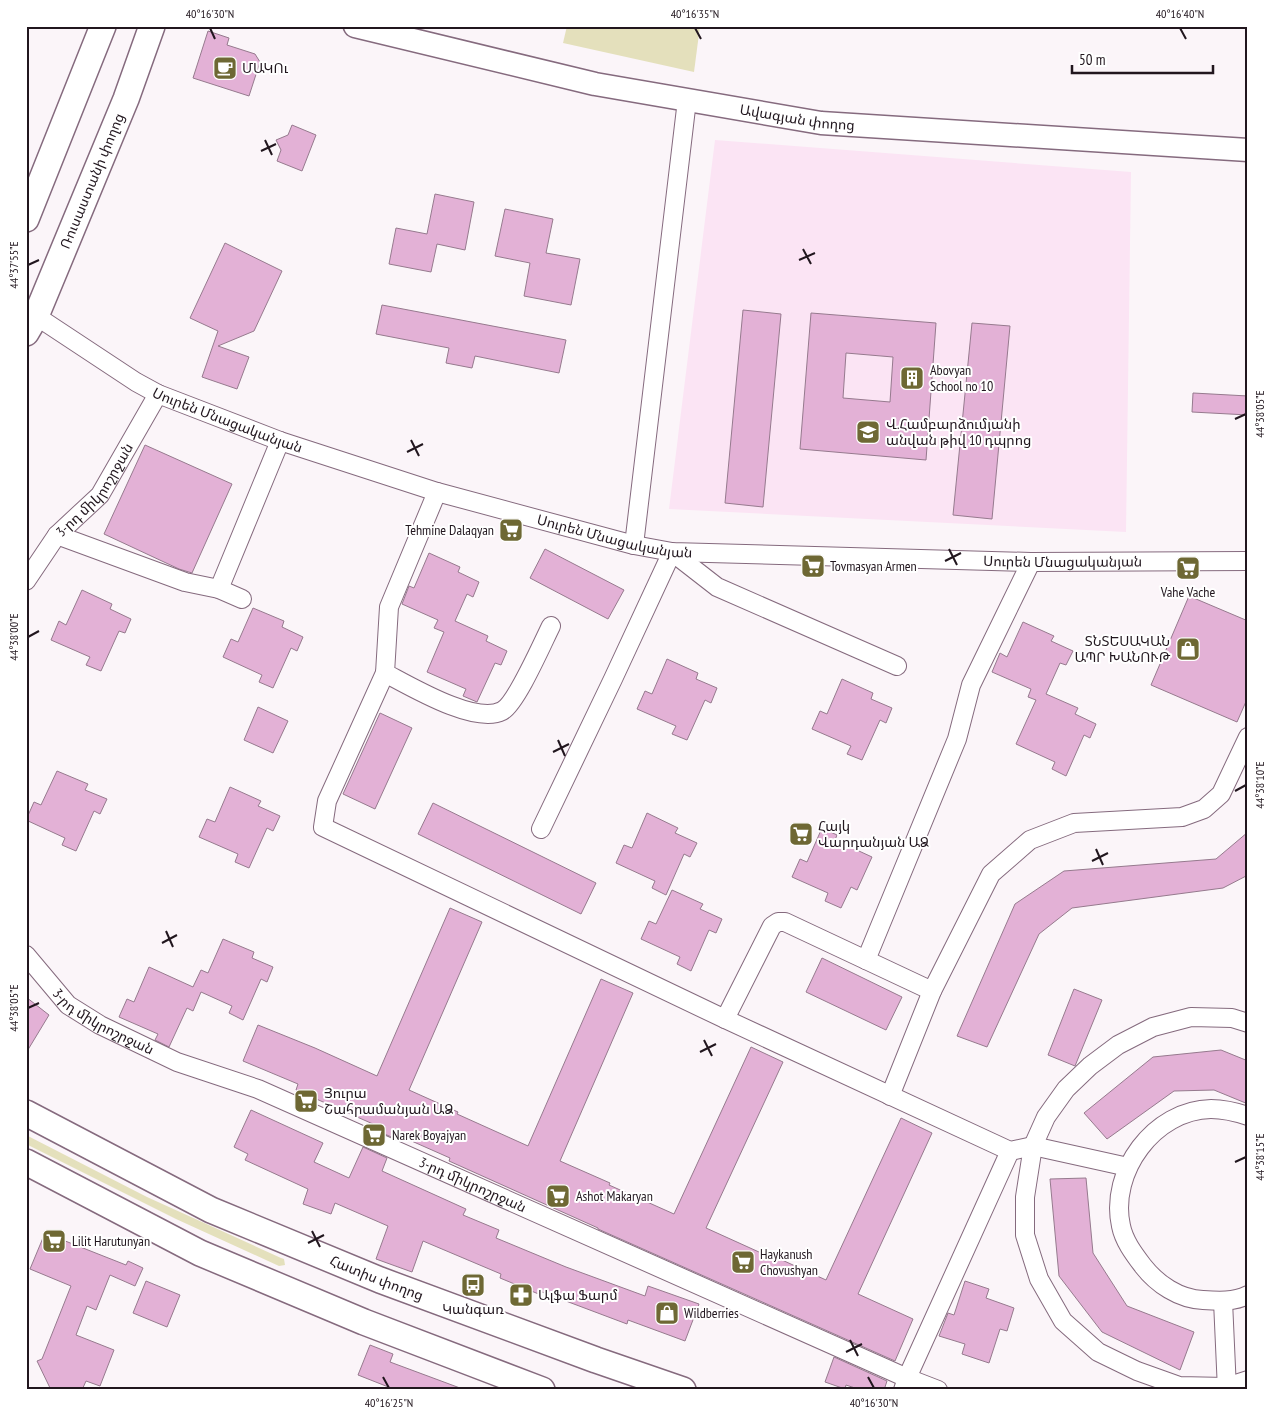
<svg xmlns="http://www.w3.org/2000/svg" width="1274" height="1416" font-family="'PT Sans Narrow','Noto Sans Armenian',sans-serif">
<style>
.built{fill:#fbe4f4}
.green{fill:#e4e0bc}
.building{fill:#e3b1d6;stroke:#967a8e;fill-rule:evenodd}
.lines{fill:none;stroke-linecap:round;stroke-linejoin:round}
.minor-casing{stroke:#856a7e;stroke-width:20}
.tertiary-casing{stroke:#856a7e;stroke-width:25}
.secondary-casing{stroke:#856a7e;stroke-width:28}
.minor{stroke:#fff;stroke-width:18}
.tertiary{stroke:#fff;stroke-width:22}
.secondary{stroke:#fff;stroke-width:25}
.ticks{fill:none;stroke:#21161e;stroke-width:2}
.labels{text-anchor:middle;stroke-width:4;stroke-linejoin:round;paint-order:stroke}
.poi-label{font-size:14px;fill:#21161e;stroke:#fff;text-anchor:start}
.street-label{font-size:14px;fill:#21161e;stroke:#fff}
.neatline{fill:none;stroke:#21161e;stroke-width:2}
.ticks-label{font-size:12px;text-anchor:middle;fill:#21161e}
</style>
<rect width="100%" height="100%" fill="#fbf5f9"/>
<!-- built -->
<path class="built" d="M715 140 1131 172 1126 532 669 509Z"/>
<!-- green -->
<g class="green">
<path d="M567 26H700L694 72 563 43Z"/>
<path d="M26 1135 147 1197 281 1258 284 1259 285 1265 279 1266 176 1219 26 1144Z"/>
</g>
<!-- building -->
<g class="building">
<path d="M208 31 229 38 227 45 255 54 260 62 249 96 193 78Z"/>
<path d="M292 125 316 135 302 171 277 161 281 150 276 140 288 135Z"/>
<path d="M435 194 474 202 465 250 437 244 431 272 389 264 396 228 427 234Z"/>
<path d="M505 209 553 219 546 253 580 259 571 305 524 296 530 263 495 256Z"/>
<path d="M225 243 282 271 254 331 218 346 249 357 237 389 202 377 218 331 190 318Z"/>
<path d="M382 305 566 340 559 373 475 356 472 368 446 363 449 348 376 334Z"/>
<path d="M743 310 781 314 763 507 725 503Z"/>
<path d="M811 313 936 323 926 460 800 449ZM846 353 893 357 890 402 843 398Z"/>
<path d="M972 323 1010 326 992 519 953 515Z"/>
<path d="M1193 393 1248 396V415L1192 412Z"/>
<path d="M145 445 232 484 192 573 179 569 104 534Z"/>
<path d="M545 549 624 590 608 619 530 578Z"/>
<path d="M429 553 460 567 458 572 479 582 473 597 467 594 455 621 488 636 486 641 507 651 501 665 495 663 477 702 463 696 466 689 427 672 444 632 434 628 438 620 402 604 409 586 414 588Z"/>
<path d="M82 590 112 604 110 609 131 619 125 633 119 631 101 671 86 665 90 657 51 640 59 621 66 625Z"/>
<path d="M1189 596 1248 621V697L1237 722 1151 685Z"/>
<path d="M253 608 284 621 282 627 303 637 297 651 291 648 273 688 259 682 262 675 223 657 231 639 238 642Z"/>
<path d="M1023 622 1054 636 1051 641 1073 651 1066 665 1060 663 1046 694 1078 708 1075 714 1096 724 1090 738 1084 735 1066 776 1052 769 1055 762 1016 744 1036 700 1028 697 1031 689 992 672 1000 653 1007 657Z"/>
<path d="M667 659 698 673 696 679 717 688 711 703 705 700 687 740 672 734 676 726 637 709 645 691 652 694Z"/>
<path d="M842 679 873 693 871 699 892 708 886 723 880 720 862 760 847 754 851 746 812 729 820 711 827 714Z"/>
<path d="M258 707 288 721 273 753 244 740Z"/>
<path d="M380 713 412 728 375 809 343 794Z"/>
<path d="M57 771 88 784 85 790 107 799 100 814 94 811 76 851 62 845 65 838 26 820 34 802 41 805Z"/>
<path d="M230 787 261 801 258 806 280 816 273 831 267 828 249 868 235 862 238 854 199 837 207 819 215 822Z"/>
<path d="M433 803 596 883 581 914 418 834Z"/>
<path d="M647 813 678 828 675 833 697 843 690 857 684 854 666 895 652 888 655 881 616 863 624 845 632 848Z"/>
<path d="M822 828 837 835 835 840 872 857 857 890 851 887 841 908 825 901 828 893 792 877 800 859 807 862Z"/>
<path d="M1248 832V875L1223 888 1072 908 1039 934 987 1047 957 1036 1015 904 1064 871 1216 859Z"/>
<path d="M672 890 703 904 700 909 722 919 716 933 709 930 691 971 677 964 680 957 641 939 649 921 656 924Z"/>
<path d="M450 908 482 922 409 1090 458 1112 457 1114 528 1146 601 979 633 993 560 1161 610 1183 609 1185 674 1214 751 1047 783 1062 706 1228 770 1257 771 1255 826 1280 901 1118 932 1133 858 1294 913 1319 895 1361 598 1229V1228L449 1161 450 1158 398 1135 396 1139 371 1128 373 1124 296 1090 298 1084 243 1061 258 1025 315 1048 377 1076Z"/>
<path d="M223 939 254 952 252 958 273 967 267 982 261 979 243 1020 229 1013 232 1006 201 992 193 1011 187 1008 169 1047 155 1040 158 1034 119 1017 127 999 134 1002 149 967 193 987 201 970 208 973Z"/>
<path d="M822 958 902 997 886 1030 806 992Z"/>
<path d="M1074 989 1102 1000 1075 1066 1048 1055Z"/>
<path d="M26 997 49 1015 26 1053Z"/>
<path d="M1221 1050 1248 1061V1104L1214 1090 1174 1091 1107 1139 1084 1113 1153 1057Z"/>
<path d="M251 1110 323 1143 314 1162 349 1178 363 1147 387 1158 382 1171 466 1209 463 1215 499 1230 496 1238 566 1267 645 1296 648 1286 699 1304 685 1341 628 1320 627 1324 542 1292 541 1295 500 1278 501 1274 423 1241 412 1272 376 1259 388 1226 335 1203 331 1214 303 1204 308 1189 245 1160 248 1154 234 1147Z"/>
<path d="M1086 1178 1093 1253 1127 1306 1194 1332 1180 1370 1102 1332 1059 1276 1050 1179Z"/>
<path d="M45 1233 126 1265 128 1261 143 1268 135 1286 110 1275 96 1310 87 1306 76 1335 114 1350 100 1386 86 1381 82 1390H51L37 1361 42 1359 71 1286 30 1269Z"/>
<path d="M146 1281 180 1295 167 1327 133 1313Z"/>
<path d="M965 1281 989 1289 986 1298 1014 1308 1007 1331 1000 1329 989 1363 962 1354 965 1344 939 1336 948 1313 954 1315Z"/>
<path d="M370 1345 393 1354 390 1362 460 1388V1390H396L358 1375Z"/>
<path d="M834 1357 887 1381 884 1390H861L846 1385 845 1389 825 1382Z"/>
</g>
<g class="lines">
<!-- minor casing -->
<g class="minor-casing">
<g id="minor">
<path id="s1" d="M27 310 136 382 158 394 280 441 437 492 634 545 672 552 1031 562 1248 561"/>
<path d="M437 492 389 607 385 673C410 686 475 725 502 711 516 704 542 644 551 626"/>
<path d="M57 535 185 582 219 589 242 599"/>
<path d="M634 545 687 100"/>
<path id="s2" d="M26 581 57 535 100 495 158 394"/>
<path d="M219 589 280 441"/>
<path d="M385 673 327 801 323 827 725 1019 1010 1151 1033 1146 1128 1167"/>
<path d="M541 829 613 679 672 552 717 587 897 666"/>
<path id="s3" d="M26 955 68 1005 100 1025 177 1062 258 1089 907 1378 938 1390"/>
<path d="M932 991 866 960 957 739 971 685 1031 562"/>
<path d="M725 1019 772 926 778 922H785L866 960"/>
<path d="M1248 1023 1232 1018 1191 1017 1153 1027 1118 1045 1090 1066 1066 1089 1046 1117 1033 1146 1025 1197V1235L1039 1279 1063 1321 1098 1352 1137 1371 1179 1386 1226 1387 1248 1380"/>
<path d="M890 1096 932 991 991 874 1030 840 1074 823 1182 817 1204 809 1221 794 1248 737"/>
<path d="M1248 1116C1236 1112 1223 1109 1211 1109 1154 1110 1109 1172 1121 1226 1124 1241 1134 1254 1143 1266 1157 1284 1179 1299 1203 1300 1218 1301 1234 1302 1248 1295"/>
<path d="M1223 1301 1227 1390"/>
<path d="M903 1390 907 1378 1010 1151"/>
</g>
</g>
<!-- tertiary casing -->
<g class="tertiary-casing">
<g id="tertiary">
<path id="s4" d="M355 26 595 84 821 123 1248 150"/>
</g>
</g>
<!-- secondary casing -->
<g class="secondary-casing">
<g id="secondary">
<path d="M26 219 103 26"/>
<path id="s5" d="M26 333 36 316 126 99 152 26"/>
<path id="s6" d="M26 1113 211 1210 380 1280 596 1360 683 1390"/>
<path d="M26 1162 200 1253 364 1322 542 1390"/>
</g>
</g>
<!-- minor -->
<use href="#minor" class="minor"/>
<!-- tertiary -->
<use href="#tertiary" class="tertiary"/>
<!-- secondary -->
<use href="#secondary" class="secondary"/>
</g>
<!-- ticks -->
<path class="ticks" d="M210 28 215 39M695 28 701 39M1180 28 1186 39M265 140 272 155M261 151 276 144M803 249 811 264M799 260 815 253M28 265 39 260M1235 419 1246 414M411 440 419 456M407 452 423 444M949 549 957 565M945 561 961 553M28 637 39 631M558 740 565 756M553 752 569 744M1235 791 1246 785M1096 849 1103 865M1092 861 1108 853M166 931 173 947M162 943 177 935M28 1008 39 1003M704 1040 712 1056M700 1052 716 1044M1235 1162 1246 1157M312 1231 320 1247M308 1243 324 1235M850 1340 858 1356M846 1352 862 1344M383 1377 389 1388M868 1377 874 1388"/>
<!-- icons -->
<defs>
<g id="cafe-square" transform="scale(1.25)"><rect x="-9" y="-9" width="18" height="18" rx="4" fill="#6e6834" stroke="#fff"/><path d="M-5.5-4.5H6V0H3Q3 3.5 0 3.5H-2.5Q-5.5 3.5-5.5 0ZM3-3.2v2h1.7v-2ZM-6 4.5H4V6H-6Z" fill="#fff"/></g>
<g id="building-square" transform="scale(1.25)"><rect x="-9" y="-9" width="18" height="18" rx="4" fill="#6e6834" stroke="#fff"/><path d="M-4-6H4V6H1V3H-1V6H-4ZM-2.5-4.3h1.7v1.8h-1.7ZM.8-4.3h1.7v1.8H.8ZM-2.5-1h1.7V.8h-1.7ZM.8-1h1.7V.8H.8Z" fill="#fff"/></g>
<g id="school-square" transform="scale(1.25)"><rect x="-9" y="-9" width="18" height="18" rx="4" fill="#6e6834" stroke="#fff"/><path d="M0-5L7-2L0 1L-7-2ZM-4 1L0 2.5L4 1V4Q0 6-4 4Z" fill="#fff"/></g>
<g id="supermarket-square" transform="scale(1.25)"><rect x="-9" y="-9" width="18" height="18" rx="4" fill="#6e6834" stroke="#fff"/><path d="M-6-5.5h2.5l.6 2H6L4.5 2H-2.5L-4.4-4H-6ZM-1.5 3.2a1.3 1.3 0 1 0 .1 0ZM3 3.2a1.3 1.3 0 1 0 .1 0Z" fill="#fff"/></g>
<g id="shop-square" transform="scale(1.25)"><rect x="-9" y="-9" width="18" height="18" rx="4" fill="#6e6834" stroke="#fff"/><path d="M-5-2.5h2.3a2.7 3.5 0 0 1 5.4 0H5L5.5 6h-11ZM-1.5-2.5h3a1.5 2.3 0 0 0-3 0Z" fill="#fff"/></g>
<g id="bus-square" transform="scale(1.25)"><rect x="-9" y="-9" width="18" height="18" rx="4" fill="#6e6834" stroke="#fff"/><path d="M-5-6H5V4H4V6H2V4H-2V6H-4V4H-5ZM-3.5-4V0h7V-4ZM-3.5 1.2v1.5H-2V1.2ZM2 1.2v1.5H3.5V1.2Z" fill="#fff"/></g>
<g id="pharmacy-square" transform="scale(1.25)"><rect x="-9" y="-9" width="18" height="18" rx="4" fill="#6e6834" stroke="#fff"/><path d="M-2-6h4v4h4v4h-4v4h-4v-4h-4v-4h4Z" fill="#fff"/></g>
</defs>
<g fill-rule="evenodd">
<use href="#cafe-square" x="225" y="68"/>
<use href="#building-square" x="912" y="378"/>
<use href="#school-square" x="868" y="432"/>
<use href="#supermarket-square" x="511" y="530"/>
<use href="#supermarket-square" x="813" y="566"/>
<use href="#supermarket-square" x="1188" y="568"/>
<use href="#shop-square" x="1188" y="649"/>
<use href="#supermarket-square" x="801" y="834"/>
<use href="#supermarket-square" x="306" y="1101"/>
<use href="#supermarket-square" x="374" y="1135"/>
<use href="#supermarket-square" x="558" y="1196"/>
<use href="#supermarket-square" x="54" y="1241"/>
<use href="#supermarket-square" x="743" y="1262"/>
<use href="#bus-square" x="473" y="1285"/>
<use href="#pharmacy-square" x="521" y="1295"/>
<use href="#shop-square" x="667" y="1313"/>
</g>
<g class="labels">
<!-- poi labels -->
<g class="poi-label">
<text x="242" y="73">ՄԱԿՈւ</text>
<text x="930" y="375">Abovyan<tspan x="930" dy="16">School no 10</tspan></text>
<text x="886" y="429">Վ.Համբարձումյանի<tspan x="886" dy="16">անվան թիվ 10 դպրոց</tspan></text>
<text x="494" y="535" text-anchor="end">Tehmine Dalaqyan</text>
<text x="830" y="571">Tovmasyan Armen</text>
<text x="1188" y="597" text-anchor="middle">Vahe Vache</text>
<text x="1170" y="646" text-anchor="end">ՏՆՏԵՍԱԿԱՆ<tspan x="1170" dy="16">ԱՊՐ ԽԱՆՈՒԹ</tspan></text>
<text x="818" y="831">Հայկ<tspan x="818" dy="16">Վարդանյան ԱՁ</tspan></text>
<text x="324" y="1098">Յուրա<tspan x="324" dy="16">Շահրամանյան ԱՁ</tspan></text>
<text x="392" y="1140">Narek Boyajyan</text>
<text x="576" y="1201">Ashot Makaryan</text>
<text x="72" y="1246">Lilit Harutunyan</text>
<text x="760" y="1259">Haykanush<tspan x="760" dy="16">Chovushyan</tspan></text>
<text x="538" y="1300">Ալֆա Ֆարմ</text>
<text x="473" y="1314" text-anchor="middle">Կանգառ</text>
<text x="684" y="1318">Wildberries</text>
</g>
<!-- street labels -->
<g class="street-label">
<text dy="5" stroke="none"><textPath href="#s4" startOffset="452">Ավագյան փողոց</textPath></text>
<text dy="5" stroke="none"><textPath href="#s5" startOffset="166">Ռուսաստանի փողոց</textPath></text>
<text dy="5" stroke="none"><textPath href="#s1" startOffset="230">Սուրեն Մնացականյան</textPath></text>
<text dy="5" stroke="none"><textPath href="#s2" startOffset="115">3-րդ միկրոշրջան</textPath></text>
<text dy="5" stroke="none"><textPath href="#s1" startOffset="635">Սուրեն Մնացականյան</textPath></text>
<text dy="5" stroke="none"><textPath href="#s1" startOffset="1085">Սուրեն Մնացականյան</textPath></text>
<text dy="5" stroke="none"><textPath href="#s3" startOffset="104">3-րդ միկրոշրջան</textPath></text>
<text dy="5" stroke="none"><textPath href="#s3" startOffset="509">3-րդ միկրոշրջան</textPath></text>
<text dy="5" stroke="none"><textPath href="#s6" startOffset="388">Հատիս փողոց</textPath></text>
</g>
</g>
<!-- border -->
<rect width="1274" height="1416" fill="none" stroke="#ffffff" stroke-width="55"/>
<!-- scale -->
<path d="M1072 65v8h141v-8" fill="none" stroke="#21161e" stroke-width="2.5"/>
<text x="1079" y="65" font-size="15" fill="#21161e" stroke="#ffffff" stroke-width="4" paint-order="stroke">50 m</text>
<rect x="28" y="28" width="1218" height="1360" class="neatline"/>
<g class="ticks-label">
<text x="210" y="18">40°16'30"N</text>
<text x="695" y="18">40°16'35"N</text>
<text x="1180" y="18">40°16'40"N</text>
<text transform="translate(14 265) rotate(-90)" y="4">44°37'55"E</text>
<text transform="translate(1260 414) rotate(-90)" y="4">44°38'05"E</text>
<text transform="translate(14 637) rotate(-90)" y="4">44°38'00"E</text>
<text transform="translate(1260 785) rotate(-90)" y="4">44°38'10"E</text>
<text transform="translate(14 1008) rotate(-90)" y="4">44°38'05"E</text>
<text transform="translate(1260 1157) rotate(-90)" y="4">44°38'15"E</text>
<text x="389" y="1407">40°16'25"N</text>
<text x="874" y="1407">40°16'30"N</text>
</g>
</svg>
